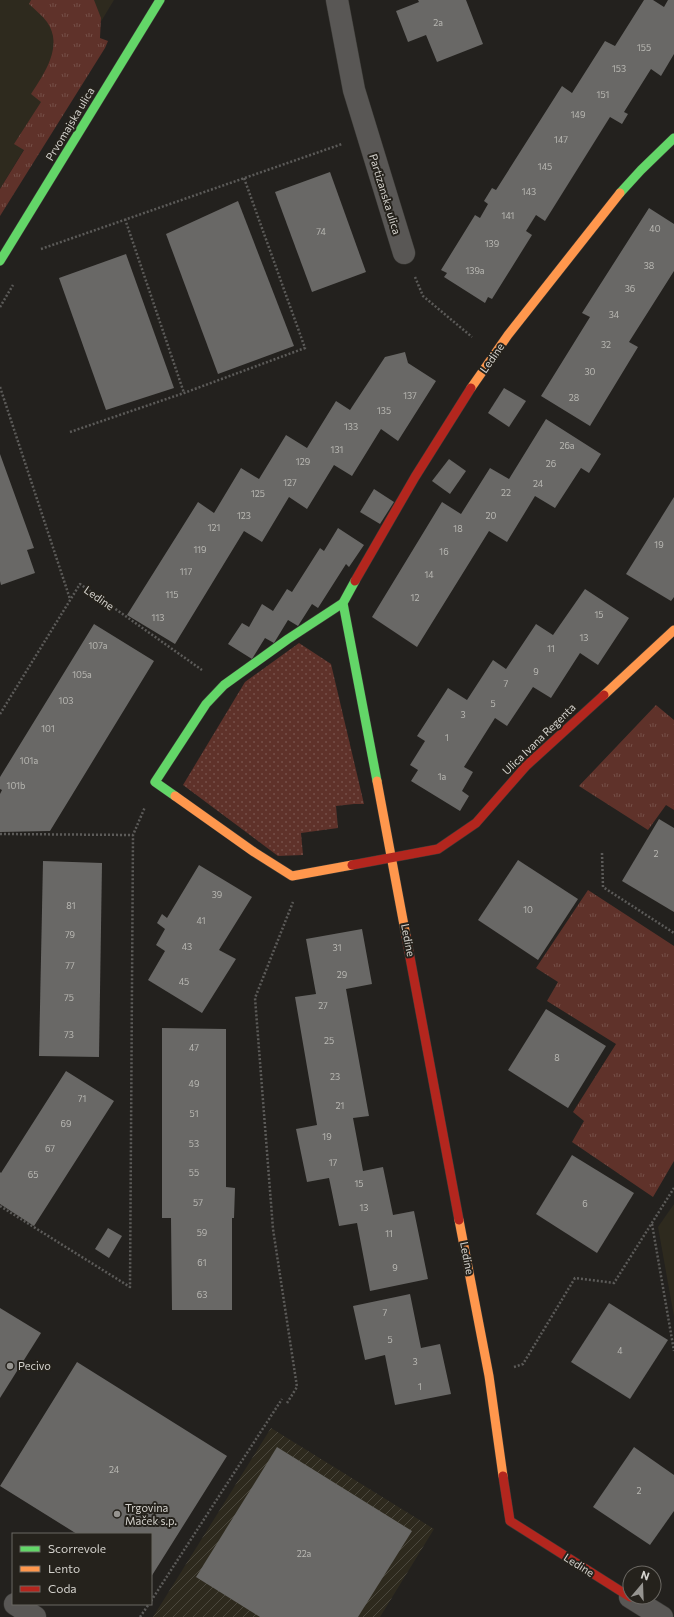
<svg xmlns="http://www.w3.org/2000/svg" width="674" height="1617" font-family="Commissioner,sans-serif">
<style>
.built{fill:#2e2a1e}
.industrial{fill:url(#industrial-furrows)}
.grass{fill:url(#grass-tufts)}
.park{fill:url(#park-dots)}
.building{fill:#696866}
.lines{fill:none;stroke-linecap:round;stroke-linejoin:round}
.street-casing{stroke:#3c3b37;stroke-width:23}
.fast-casing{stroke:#3c3b37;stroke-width:10}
.slow-casing{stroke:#3c3b37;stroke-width:10}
.jam-casing{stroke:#3c3b37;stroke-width:10}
.path{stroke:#5c5b59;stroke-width:2.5;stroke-dasharray:2 2;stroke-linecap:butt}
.street{stroke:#595755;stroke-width:22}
.fast{stroke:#63d668;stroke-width:9}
.slow{stroke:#ff974d;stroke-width:9}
.jam{stroke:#b3261e;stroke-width:9}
.poi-dot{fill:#969490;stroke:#25221c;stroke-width:1.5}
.labels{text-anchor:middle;stroke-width:4;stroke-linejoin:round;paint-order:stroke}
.number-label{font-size:9px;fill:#b9b8b3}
.street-label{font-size:11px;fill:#d4d2cd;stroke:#25221c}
.poi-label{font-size:11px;fill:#d4d2cd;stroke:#25221c;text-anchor:start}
</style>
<defs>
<pattern id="industrial-furrows" width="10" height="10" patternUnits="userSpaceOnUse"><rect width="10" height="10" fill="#2e2a1e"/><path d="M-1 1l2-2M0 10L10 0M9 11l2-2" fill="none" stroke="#4b483e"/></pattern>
<pattern id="grass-tufts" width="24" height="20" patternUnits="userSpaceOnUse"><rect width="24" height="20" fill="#5f322a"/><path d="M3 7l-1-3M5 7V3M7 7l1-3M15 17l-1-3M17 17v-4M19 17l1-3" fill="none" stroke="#754f48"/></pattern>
<pattern id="park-dots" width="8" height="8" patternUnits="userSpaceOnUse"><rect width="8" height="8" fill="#5f322a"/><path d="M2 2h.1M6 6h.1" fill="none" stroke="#754f48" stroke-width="1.8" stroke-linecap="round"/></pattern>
</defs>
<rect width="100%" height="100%" fill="#23211e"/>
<!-- built -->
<g class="built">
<path d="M0 0H114L0 189Z"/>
<path d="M674 1204V1317L658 1227Z"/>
</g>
<!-- industrial -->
<path class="industrial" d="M271 1428 434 1529 380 1617H153Z"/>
<!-- grass -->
<g class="grass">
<path d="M31 0H94L101 18 100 38 108 41 105 48 0 216V189L24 150 14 144 41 102 31 94C44 74 64 46 47 22 42 15 35 10 29 4Z"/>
<path d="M656 705 674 720V810L666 805 648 830 579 786Z"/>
<path d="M588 890 674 946V1161L653 1197 572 1142 584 1121 573 1112 616 1044 547 1001 558 982 536 968Z"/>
</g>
<!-- park -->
<path class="park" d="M299 643 331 664 364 804H354L336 806 338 828 301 833 303 855 278 856 183 785 245 682Z"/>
<!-- building -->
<g class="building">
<path d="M418 0H466L483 44 437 62 426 35 408 42 396 11 419 2Z"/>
<path d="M644 0H653L664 7 668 0H674V54L661 76 651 69 624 112 628 114 622 124 610 117 545 221 536 215 526 231 532 235 492 299 488 297 485 303 444 277 447 273 441 270 475 215 480 218 488 204 484 201 492 188 496 190 562 86 572 93 605 41 615 46Z"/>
<path d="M330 172 366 272 312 292 275 192Z"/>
<path d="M238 201 294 346 218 374 166 234Z"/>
<path d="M649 208 674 224V271L629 342 638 347 590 426 541 396 590 317 582 313Z"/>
<path d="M126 254 174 388 106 410 59 278Z"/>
<path d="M405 352 408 363 436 381 398 441 381 429 352 476 334 465 307 509 289 497 262 542 244 531 175 644 127 615 198 502 214 513 241 468 259 479 286 435 307 448 336 401 350 410 385 357Z"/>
<path d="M504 388 526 401 509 427 488 413Z"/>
<path d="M546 419 601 454 589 473 581 468 555 508 535 496 507 542 489 531 417 647 372 617 442 502 461 514 490 468 509 479Z"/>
<path d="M0 454 34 548 27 550 35 573 1 585 0 581Z"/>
<path d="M449 459 466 471 450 494 432 481Z"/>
<path d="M374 489 394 502 380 524 360 512Z"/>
<path d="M674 497V597L671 601 626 574Z"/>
<path d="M338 528 364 545 349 567 346 564 318 608 312 604 298 626 288 620 274 643 265 638 252 659 228 644 242 623 249 627 262 604 273 611 287 589 292 592 320 548 324 551Z"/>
<path d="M585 589 629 618 598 665 580 653 551 698 533 687 507 726 495 718 464 767 473 772 462 791 469 796 460 811 411 781 418 770 410 765 425 741 417 736 448 688 467 700 493 660 506 669 536 624 553 635Z"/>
<path d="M94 624 154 661 50 831 0 832V794L2 790 0 789V777Z"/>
<path d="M659 819 674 828V912L622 881Z"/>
<path d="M518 860 578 899 538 960 478 920Z"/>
<path d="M43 861 102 863 99 1057 39 1056Z"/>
<path d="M199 865 252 897 219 950 236 959 202 1013 148 980 165 951 156 945 165 929 157 923 162 914 167 918Z"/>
<path d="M362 929 372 984 346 989 369 1116 353 1118 363 1171 383 1167 393 1215 414 1211 428 1279 370 1291 357 1223 339 1226 329 1178 307 1182 296 1129 317 1125 295 997 316 994 306 939Z"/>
<path d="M546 1009 606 1046 568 1108 508 1070Z"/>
<path d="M162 1028 226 1029V1187L235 1188 234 1218H232V1310H172L171 1218H162Z"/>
<path d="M66 1071 114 1101 34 1226 0 1204V1172L1 1173Z"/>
<path d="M572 1155 634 1193 597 1253 536 1214Z"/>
<path d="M108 1228 122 1236 109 1258 95 1249Z"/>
<path d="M410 1294 421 1348 440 1344 451 1394 395 1405 385 1355 365 1360 353 1306Z"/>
<path d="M609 1303 668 1340 630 1399 571 1362Z"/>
<path d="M0 1308 41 1333 0 1398Z"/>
<path d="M77 1362 227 1456 151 1577V1534H77L0 1486Z"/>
<path d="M277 1447 412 1531 358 1617H260L196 1577Z"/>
<path d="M634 1447 674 1475V1511L650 1545 593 1507Z"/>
</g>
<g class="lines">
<!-- street casing -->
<g class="street-casing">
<g id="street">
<path d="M337 0 354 90 404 253"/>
<path d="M630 1597 662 1617"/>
<path d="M15 1604 35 1617"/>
</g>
</g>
<!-- fast casing -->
<g class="fast-casing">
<g id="fast">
<path d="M620 193 641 170 674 138"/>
<path d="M0 261 160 0"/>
<path d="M355 581 343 603 377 781"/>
<path d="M175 796 155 782 206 704 224 685 288 639 343 603"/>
</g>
</g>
<!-- slow casing -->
<g class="slow-casing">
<g id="slow">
<path d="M471 388 508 335 620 193"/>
<path d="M604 695 674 630"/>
<path d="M377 781 406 936"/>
<path d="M175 796 254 852 292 876 352 865"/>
<path d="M459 1220 489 1376 503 1476"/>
</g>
</g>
<!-- jam casing -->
<g class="jam-casing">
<g id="jam">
<path d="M355 581 415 477 471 388"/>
<path d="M352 865 438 849 476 823 526 766 604 695"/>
<path d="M406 936 459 1220"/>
<path d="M503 1476 510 1521 630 1597"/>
</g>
</g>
<!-- path -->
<g class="path">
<path d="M125 219 184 393"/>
<path d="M41 249 342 144"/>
<path d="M415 277 423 296 472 337"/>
<path d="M0 307 13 285"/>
<path d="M0 387 70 599"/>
<path d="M70 432 184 393 305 348 244 178"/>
<path d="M0 714 80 584 202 670"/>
<path d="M0 834 133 835"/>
<path d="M602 853 603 887 674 933"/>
<path d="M0 1206 130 1287 133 835 145 807"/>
<path d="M652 1224 674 1351"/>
<path d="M514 1367 523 1364 575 1278 614 1283 674 1188"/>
<path d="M287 1403 297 1387 273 1229 255 998 293 902"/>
<path d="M151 1601 282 1399"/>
<path d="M140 1617 149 1604"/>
</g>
<!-- street -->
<use href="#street" class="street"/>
<!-- fast -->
<use href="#fast" class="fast"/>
<!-- slow -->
<use href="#slow" class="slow"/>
<!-- jam -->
<use href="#jam" class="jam"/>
</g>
<!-- markers -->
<g class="poi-dot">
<circle cx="10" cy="1366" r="4"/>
<circle cx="117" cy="1514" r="4"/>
</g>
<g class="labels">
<!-- number labels -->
<g class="number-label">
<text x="438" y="26">2a</text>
<text x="644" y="51">155</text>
<text x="619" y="72">153</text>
<text x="603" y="98">151</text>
<text x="578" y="118">149</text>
<text x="561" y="143">147</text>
<text x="545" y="170">145</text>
<text x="529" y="195">143</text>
<text x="508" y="219">141</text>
<text x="655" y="232">40</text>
<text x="321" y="235">74</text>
<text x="492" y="247">139</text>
<text x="649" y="269">38</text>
<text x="475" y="274">139a</text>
<text x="630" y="292">36</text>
<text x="614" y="318">34</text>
<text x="606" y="348">32</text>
<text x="590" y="375">30</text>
<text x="410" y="399">137</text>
<text x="574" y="401">28</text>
<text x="384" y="414">135</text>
<text x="351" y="430">133</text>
<text x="567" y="449">26a</text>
<text x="337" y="453">131</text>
<text x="303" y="465">129</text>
<text x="551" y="467">26</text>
<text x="290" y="486">127</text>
<text x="538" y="487">24</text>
<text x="506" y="496">22</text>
<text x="258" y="497">125</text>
<text x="244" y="519">123</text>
<text x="491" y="519">20</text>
<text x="214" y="531">121</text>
<text x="458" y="532">18</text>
<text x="659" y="548">19</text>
<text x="200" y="553">119</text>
<text x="444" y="555">16</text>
<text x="186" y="575">117</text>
<text x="429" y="578">14</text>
<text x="172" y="598">115</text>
<text x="415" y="601">12</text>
<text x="599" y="618">15</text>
<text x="158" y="621">113</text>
<text x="584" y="641">13</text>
<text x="98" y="649">107a</text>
<text x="551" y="652">11</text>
<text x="536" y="675">9</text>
<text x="82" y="678">105a</text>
<text x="506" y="687">7</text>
<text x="66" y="704">103</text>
<text x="493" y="707">5</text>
<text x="463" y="718">3</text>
<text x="48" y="732">101</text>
<text x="447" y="741">1</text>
<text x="29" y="764">101a</text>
<text x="442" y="780">1a</text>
<text x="16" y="789">101b</text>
<text x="656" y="857">2</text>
<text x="217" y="898">39</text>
<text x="71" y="909">81</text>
<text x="528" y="913">10</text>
<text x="201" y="924">41</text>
<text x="70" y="938">79</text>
<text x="187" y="950">43</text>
<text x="337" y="951">31</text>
<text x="70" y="969">77</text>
<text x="342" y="978">29</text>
<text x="184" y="985">45</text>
<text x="69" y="1001">75</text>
<text x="323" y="1009">27</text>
<text x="69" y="1038">73</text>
<text x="329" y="1044">25</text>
<text x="194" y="1051">47</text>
<text x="557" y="1061">8</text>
<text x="335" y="1080">23</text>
<text x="194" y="1087">49</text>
<text x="82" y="1102">71</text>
<text x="340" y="1109">21</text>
<text x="194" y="1117">51</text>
<text x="66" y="1127">69</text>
<text x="327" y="1140">19</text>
<text x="194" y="1147">53</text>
<text x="50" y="1152">67</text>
<text x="333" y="1166">17</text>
<text x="194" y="1176">55</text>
<text x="33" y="1178">65</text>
<text x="359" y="1187">15</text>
<text x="198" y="1206">57</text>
<text x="585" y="1207">6</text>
<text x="364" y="1211">13</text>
<text x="202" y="1236">59</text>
<text x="389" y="1237">11</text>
<text x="202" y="1266">61</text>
<text x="395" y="1271">9</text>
<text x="202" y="1298">63</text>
<text x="385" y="1316">7</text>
<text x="390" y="1343">5</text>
<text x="620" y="1354">4</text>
<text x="415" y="1365">3</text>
<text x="420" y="1390">1</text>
<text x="114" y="1473">24</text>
<text x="639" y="1494">2</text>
<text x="304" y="1557">22a</text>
</g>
<!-- street labels -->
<g class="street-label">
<text transform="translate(70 124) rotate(-59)" y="4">Prvomajska ulica</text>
<text transform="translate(385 194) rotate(73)" y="4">Partizanska ulica</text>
<text transform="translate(492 358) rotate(-55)" y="4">Ledine</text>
<text transform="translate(99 598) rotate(35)" y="4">Ledine</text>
<text transform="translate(539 739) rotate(-44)" y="4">Ulica Ivana Regenta</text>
<text transform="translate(408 940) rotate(79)" y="4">Ledine</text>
<text transform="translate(467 1258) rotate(79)" y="4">Ledine</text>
<text transform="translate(579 1565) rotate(32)" y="4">Ledine</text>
</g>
<!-- poi labels -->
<g class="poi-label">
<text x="18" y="1370">Pecivo</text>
<text x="125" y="1512">Trgovina<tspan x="125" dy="13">Maček s.p.</tspan></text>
</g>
</g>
<!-- legend -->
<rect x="12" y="1533" width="140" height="72" fill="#25221c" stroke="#6b6863"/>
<rect x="20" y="1546" width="20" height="6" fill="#63d668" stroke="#6b6863"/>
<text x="48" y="1553" font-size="12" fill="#d4d2cd">Scorrevole</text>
<rect x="20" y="1566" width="20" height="6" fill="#ff974d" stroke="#6b6863"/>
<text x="48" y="1573" font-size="12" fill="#d4d2cd">Lento</text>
<rect x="20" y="1586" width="20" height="6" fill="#b3261e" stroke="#6b6863"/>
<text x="48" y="1593" font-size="12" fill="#d4d2cd">Coda</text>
<!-- north arrow -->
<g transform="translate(642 1585) rotate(19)"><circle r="19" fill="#25221c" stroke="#6b6863"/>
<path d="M0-3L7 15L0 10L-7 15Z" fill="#969490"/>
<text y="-6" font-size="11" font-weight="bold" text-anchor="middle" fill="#d4d2cd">N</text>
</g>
</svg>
